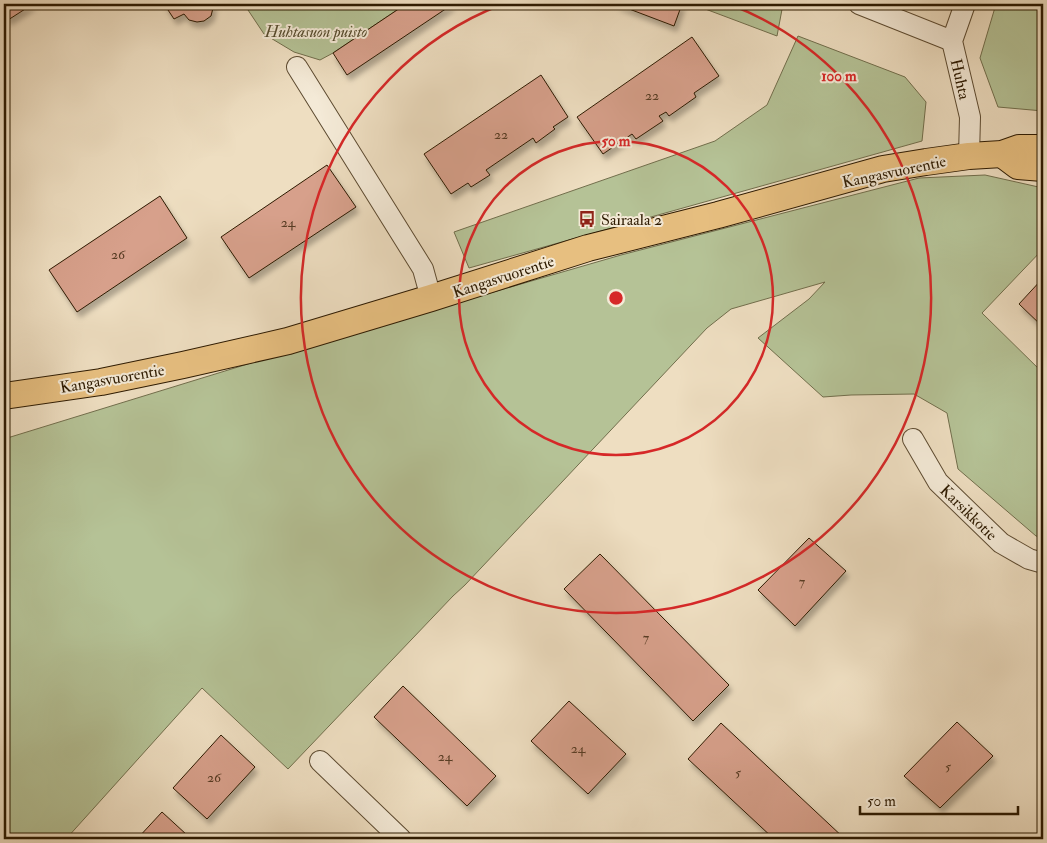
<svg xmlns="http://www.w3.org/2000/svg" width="1047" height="843" font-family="'IM FELL Double Pica',serif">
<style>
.green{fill:#b5c296;stroke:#716e4c}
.building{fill:#d7a08b;stroke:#2d1a01;filter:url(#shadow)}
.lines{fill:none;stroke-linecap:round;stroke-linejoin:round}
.minor-casing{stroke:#5d4b31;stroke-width:22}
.major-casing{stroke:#2d1a01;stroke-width:28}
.minor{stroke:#f4ead7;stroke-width:20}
.major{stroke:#e7bf80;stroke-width:26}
.ring{fill:none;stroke:#d62828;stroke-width:2.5}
.labels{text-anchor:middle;stroke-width:4;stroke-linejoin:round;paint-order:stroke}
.number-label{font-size:14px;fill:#583c24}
.park-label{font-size:16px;font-style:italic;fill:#564c2e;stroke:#f4ead7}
.street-label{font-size:16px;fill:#2d1a01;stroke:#f4ead7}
.poi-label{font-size:16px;fill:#2d1a01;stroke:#f4ead7;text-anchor:start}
.centre{fill:#d62828;stroke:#f4ead7;stroke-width:2.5}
.ring-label{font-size:15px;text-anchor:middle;font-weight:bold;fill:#d62828;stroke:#f4ead7;stroke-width:4;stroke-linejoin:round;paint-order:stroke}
</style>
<defs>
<filter id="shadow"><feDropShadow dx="3" dy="5.5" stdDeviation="2.5" flood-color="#0004"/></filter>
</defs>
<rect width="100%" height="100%" fill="#eedec1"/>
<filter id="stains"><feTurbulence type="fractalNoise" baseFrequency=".004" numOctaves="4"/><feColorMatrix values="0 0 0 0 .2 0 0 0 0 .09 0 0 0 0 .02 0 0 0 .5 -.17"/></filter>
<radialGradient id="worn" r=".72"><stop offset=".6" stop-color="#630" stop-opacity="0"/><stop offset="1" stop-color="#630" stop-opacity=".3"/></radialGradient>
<!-- green -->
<g class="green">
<path d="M244 4H406L333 53 320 60 294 52 264 34Z"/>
<path d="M692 4H783L777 36Z"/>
<path d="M996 4H1043V111L998 107 980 58Z"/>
<path d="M798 36 905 77 926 102 922 141 469 268 454 232 715 141 767 105Z"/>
<path d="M985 175 1043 188V249L982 313 1043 373V538L1036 536 958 469 947 413 914 394 851 395 823 397 758 338 809 299 825 282 731 309 707 328 465 585 453 596 288 769 202 688 66 839H4V439L290 351 621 255 919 178Z"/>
</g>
<!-- building -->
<g class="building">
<path d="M4 4H33L8 20 4 14Z"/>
<path d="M164 4H214L211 16 204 21 197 22 189 20 184 14 174 19Z"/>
<path d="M406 4H453L347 75 333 53Z"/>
<path d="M616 4H682L674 26Z"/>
<path d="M692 37 719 76 694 93 696 97 669 116 666 112 659 116 663 121 636 139 632 134 603 154 577 117Z"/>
<path d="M541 75 568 117 553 127 555 129 536 143 533 138 486 170 490 175 471 187 468 183 451 194 424 154Z"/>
<path d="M327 165 356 207 249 278 221 237Z"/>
<path d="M160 196 187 238 77 312 49 270Z"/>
<path d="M1043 278V327L1019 304Z"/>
<path d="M809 538 846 571 795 626 758 590Z"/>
<path d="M600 554 729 685 693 721 564 589Z"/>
<path d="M403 686 496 776 467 806 374 717Z"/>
<path d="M569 701 626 754 588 794 531 741Z"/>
<path d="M957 722 993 756 940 808 904 776Z"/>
<path d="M721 723 845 839H774L716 785 688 759Z"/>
<path d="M221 735 255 767 207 819 173 788Z"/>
<path d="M162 812 187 835 183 839H137Z"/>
</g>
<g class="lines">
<!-- minor casing -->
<g class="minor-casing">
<g id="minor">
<path d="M859 4 952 41"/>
<path d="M965 4 952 41 970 117 969 156"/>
<path d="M297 67 423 269 431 298"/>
<path d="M913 439 938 482 1001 543 1029 559 1043 563"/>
<path d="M320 761 401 839"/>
</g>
</g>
<!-- major casing -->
<g class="major-casing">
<g id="major">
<path d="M1002 154 1018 166 1043 168"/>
<path d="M4 396 101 382 183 365 288 341 431 298 588 248 718 215 883 169 926 162 969 156 1002 154 1019 148H1043"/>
</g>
</g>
<!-- minor -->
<use href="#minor" class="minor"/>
<!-- major -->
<use href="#major" class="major"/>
</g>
<!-- distance rings -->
<g class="ring">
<circle cx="616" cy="298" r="157"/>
<path d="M729 4A315 315 0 1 1 503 4"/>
</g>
<!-- icons -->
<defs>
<g id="bus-bare" transform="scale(1.35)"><path d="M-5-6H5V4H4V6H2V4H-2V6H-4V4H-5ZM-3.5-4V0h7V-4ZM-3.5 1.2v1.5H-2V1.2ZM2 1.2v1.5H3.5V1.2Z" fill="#8f2418" stroke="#f4ead7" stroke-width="2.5" paint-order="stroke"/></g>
</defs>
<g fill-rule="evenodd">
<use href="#bus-bare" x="587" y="219"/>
</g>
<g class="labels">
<!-- number labels -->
<g class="number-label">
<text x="652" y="100">22</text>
<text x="501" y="139">22</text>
<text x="288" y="227">24</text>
<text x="118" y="259">26</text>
<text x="802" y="586">7</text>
<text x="646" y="642">7</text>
<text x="578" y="753">24</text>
<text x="445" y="761">24</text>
<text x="948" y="771">5</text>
<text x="738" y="777">5</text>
<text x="214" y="782">26</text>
</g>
<!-- park labels -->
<g class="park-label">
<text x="316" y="37">Huhtasuon puisto</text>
</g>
<!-- street labels -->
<g class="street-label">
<text transform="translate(961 79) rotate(77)" y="6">Huhta</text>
<text transform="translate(894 171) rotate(-12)" y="6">Kangasvuorentie</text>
<text transform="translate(503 276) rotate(-18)" y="6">Kangasvuorentie</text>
<text transform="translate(112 378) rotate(-10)" y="6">Kangasvuorentie</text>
<text transform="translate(969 512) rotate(44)" y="6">Karsikkotie</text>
</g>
<!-- poi labels -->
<g class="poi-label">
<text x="601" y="225">Sairaala 2</text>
</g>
</g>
<circle cx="616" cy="298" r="8" class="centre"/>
<g class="ring-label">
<text x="839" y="81">100 m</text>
<text x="616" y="146">50 m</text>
</g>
<!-- margin -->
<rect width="1047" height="843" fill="none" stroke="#eedec1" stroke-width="20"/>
<rect x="5" y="5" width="1037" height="833" fill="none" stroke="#2d1a01" stroke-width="2.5"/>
<rect x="10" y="10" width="1027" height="823" fill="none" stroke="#2d1a01"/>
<!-- scale -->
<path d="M860 806v8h158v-8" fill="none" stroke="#2d1a01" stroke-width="2.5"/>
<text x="867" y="806" font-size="15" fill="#2d1a01" stroke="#f4ead7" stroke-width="4" paint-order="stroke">50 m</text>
<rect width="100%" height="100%" filter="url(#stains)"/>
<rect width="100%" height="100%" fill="url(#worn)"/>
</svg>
